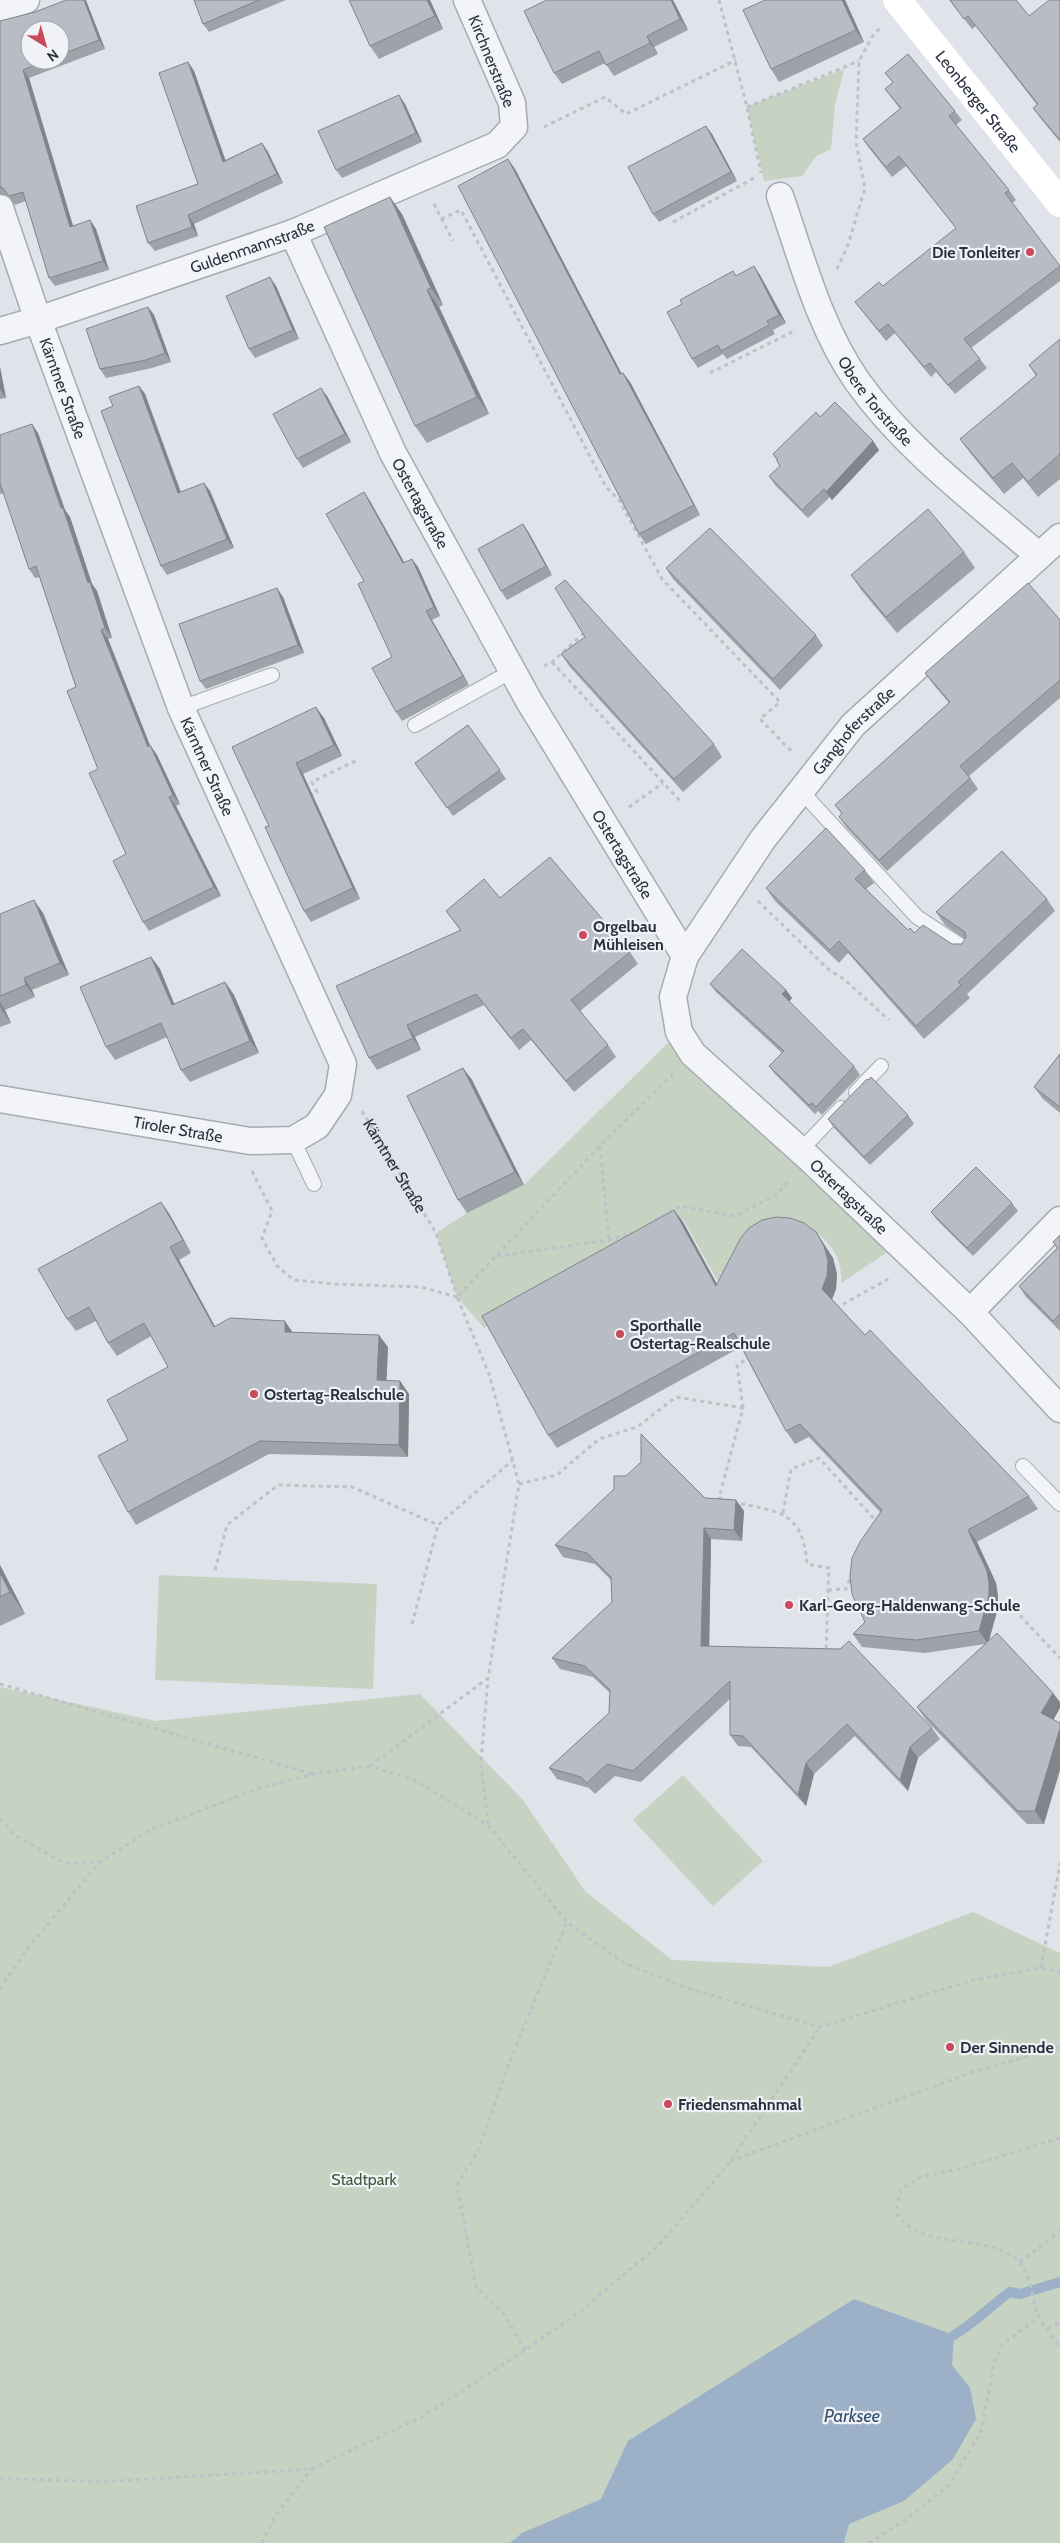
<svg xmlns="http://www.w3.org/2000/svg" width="1060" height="2543" font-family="Cabin,sans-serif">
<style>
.green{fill:#c6d2c2}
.water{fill:#9cb1c7}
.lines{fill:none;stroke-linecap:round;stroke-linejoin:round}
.stream{stroke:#9cb1c7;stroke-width:10}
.lane-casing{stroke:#a5aab3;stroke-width:16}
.street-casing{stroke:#a5aab3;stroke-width:29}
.path{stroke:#bec1c7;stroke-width:3;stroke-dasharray:4 4;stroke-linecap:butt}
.lane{stroke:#f3f4f7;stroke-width:14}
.street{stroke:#f3f4f7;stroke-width:26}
.secondary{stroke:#fff;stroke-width:28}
.wall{fill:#9ea3a9;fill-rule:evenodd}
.shaded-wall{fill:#81848a}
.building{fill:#b8bdc5;stroke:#81848a}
.poi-dot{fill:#c94a5b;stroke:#f0f2f6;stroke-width:2}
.labels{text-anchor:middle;stroke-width:4.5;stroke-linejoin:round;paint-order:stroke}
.street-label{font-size:16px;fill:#293140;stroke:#f0f2f6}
.poi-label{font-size:16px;font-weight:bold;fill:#293140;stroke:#f0f2f6;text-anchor:start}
.park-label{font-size:16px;fill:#3d5b37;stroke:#f0f2f6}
.water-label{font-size:18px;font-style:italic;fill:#355072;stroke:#f0f2f6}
</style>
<rect width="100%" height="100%" fill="#e0e3e9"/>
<!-- green -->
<g class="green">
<path d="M844 69 835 105 831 149 816 156 802 176 764 181 747 107Z"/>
<path d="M679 1032 898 1245 841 1283C843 1254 827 1236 800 1225L725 1294 683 1219 484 1328 457 1297 436 1233 467 1213 524 1185Z"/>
<path d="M159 1575 377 1584 373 1689 155 1680Z"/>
<path d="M0 1687 156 1721 420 1694 523 1800 585 1891 672 1960 829 1967 973 1912 1060 1953V2543H0Z"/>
<path d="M683 1775 763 1861 713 1906 633 1820Z"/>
</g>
<!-- water -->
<path class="water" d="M854 2299 954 2335 952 2365 970 2388 976 2419 953 2459 904 2501 849 2524 844 2543H510L522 2533 601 2499 628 2441Z"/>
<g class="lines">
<!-- stream -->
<path class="stream" d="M954 2335C975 2323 990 2306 1010 2292L1020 2294 1060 2282"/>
<!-- lane casing -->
<g class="lane-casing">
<g id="lane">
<path d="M181 708 272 675"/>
<path d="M415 725 512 671"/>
<path d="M801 791 917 917 966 949"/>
<path d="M856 1092 881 1066"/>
<path d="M293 1140 314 1184"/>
<path d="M800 1151 841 1108"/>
<path d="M1023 1466 1060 1504"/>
</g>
</g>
<!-- street casing -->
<g class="street-casing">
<g id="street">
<path d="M0 9 26 0"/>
<path id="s2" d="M780 196C802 259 819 326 857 381 906 450 976 501 1039 556"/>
<path id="s3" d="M0 208 38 320 181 708 343 1064 338 1095 317 1126 293 1140 250 1141 0 1099"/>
<path id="s4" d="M293 233 393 453 529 701 685 956 673 997 679 1032 693 1054 810 1159 970 1312 1060 1409"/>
<path id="s5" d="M0 331 38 320 293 233 497 145 514 127 512 103 467 0"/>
<path id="s6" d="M685 956 763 839 853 725 1060 537"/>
<path d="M970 1312 1060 1220"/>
</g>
</g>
<!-- path -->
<g class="path">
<path d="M719 0 747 107 761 173"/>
<path d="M747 107 859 61"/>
<path d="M544 127 605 97 626 114 736 60"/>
<path d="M434 204 453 241"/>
<path d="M441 219 461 210 606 487 619 500 662 579 780 702 760 719 794 754"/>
<path d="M673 222 756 177"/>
<path d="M837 269 848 245 865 188 856 143 859 61 872 37 880 28"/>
<path d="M710 373 796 330"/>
<path d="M552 662 681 802"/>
<path d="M544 666 552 662 585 632"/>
<path d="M309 795 317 792 312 782 357 760"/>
<path d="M629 807 663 783"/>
<path d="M758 901 828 969 845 980 889 1020"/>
<path id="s1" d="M362 1111 436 1233 457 1296"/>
<path d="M600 1147 609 1240"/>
<path d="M252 1171 272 1211 262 1238 277 1266 294 1280 334 1284 421 1287 457 1297"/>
<path d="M655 1220 680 1206 735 1216 776 1195 790 1180"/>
<path d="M497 1256 609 1240 635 1232"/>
<path d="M836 1308 892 1277"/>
<path d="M743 1408 737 1365 750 1357"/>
<path d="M519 1484 557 1475 599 1439 637 1427 676 1397 743 1408 719 1498 727 1500"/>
<path d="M733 1502C778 1512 803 1510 807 1564L829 1568 826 1652"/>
<path d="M783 1513 791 1469 819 1458 878 1523"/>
<path d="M215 1570 227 1525 278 1485 352 1487 438 1525 513 1460"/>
<path d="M828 1590 846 1589 851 1575"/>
<path d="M1009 1604 1060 1658"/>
<path d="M412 1624 438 1525"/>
<path d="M0 1684 313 1774"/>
<path d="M370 1766 488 1678 519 1484 489 1374 457 1297 600 1146 673 1074"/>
<path d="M0 1819 14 1835 64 1863 100 1862"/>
<path d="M488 1824 481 1762 488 1678"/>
<path d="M1041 1968 1060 1863"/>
<path d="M0 1989 27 1949 100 1862 150 1830 257 1789 313 1774 370 1766 414 1780 488 1825 567 1922 624 1963 687 1988 820 2027 973 1980 1041 1968 1060 1972"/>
<path d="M1060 2138 963 2168 920 2177 901 2190C899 2198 894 2209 899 2216 923 2252 989 2231 1019 2262 1032 2274 1031 2300 1039 2316 1044 2327 1053 2338 1060 2348"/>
<path d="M730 2161 973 2072 1060 2047"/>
<path d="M1020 2262 1060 2231"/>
<path d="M1048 2329 1060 2322"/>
<path d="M525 2350 504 2314 476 2287 457 2185 477 2153 512 2056 567 1922"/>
<path d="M0 2478 100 2482 311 2469 422 2417 525 2350 582 2310 659 2245 730 2162 820 2027"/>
<path d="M262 2543 274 2518 311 2469"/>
<path d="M869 2543 908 2518 949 2485 981 2432 995 2360 1003 2344 1039 2317"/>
</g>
<!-- lane -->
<use href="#lane" class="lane"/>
<!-- street -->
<use href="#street" class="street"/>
<!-- secondary -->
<path class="secondary" id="s7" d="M897 0 1060 203"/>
</g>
<!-- wall -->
<g class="wall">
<path d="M194 0H286L209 32 203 24Z"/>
<path d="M349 0H430L443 29 379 59 370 46Z"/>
<path d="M673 0 688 30 654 47 658 54 614 76 605 63 562 84 554 73Z"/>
<path d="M765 0H845L864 42 779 82 771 69Z"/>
<path d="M949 0H1016L1029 16 1060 0V142L1041 119 1033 108 1037 105 976 26 972 29Z"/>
<path d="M87 3 105 49 29 78 73 226 90 220 96 229 109 270 55 286 49 278 26 201 15 205 9 196 0 195V21ZM60 30V60H30Z"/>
<path d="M188 62 194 71 225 160 262 143 268 152 283 183 194 224 198 236 155 251 148 243 198 184Z"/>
<path d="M885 73 955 111 962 120 956 125 1009 190 1016 200 1012 203 1060 266V281L971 348 987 368 955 394 936 372 931 377 895 333 886 341 862 311 855 302 883 286 956 228 906 166 892 177 869 148 863 139 900 109 885 89 893 83Z"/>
<path d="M405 104 422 142 342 178 336 170Z"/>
<path d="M706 126 712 134 737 181 659 222 653 214Z"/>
<path d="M515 169 621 373H623L630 382 700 515 646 544 639 534Z"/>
<path d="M402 214 443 305 439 307 489 414 427 443 415 426Z"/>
<path d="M737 275H760L786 323 773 330 775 334 727 359 723 354 698 368 692 359Z"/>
<path d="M276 286 299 339 255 358 249 349Z"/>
<path d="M148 307 154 315 171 362 152 368 106 378 100 369Z"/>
<path d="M1060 339V479L1038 497 1023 478 1004 494 971 454 960 439 1036 376 1029 365Z"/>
<path d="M0 367 6 398 0 399Z"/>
<path d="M139 386 145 394 181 492 204 483 210 491 234 548 167 575 161 566 113 406Z"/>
<path d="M327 396 351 442 303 468 297 459Z"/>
<path d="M820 417 873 441 879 450 832 500 830 497 808 518 775 485 769 476 780 466 773 454Z"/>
<path d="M38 433 65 510 70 517 92 584 97 591 112 638 108 639 150 745 157 755 180 804 176 806 221 896 149 931 143 922 126 854 98 769 76 687 40 577 35 578 29 569 4 493 0 494V435Z"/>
<path d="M364 492 370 501 404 562 418 567 440 616 432 620 469 685 402 721 396 712 392 657 364 581Z"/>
<path d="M523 524 529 533 552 575 507 600 501 591Z"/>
<path d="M964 552 975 568 897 633 862 591 851 575Z"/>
<path d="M666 568 816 635 823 646 780 690 673 579Z"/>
<path d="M283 597 304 653 206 689 200 681Z"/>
<path d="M1060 620V698L969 776 978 789 887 871 847 828 839 817 842 814 835 805 949 703 933 684 925 673Z"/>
<path d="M585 637 714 744 722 757 683 792 570 667 561 654Z"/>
<path d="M324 718 342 756 303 774 360 899 311 922 304 911 269 826 232 747Z"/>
<path d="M468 725 506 779 453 816 415 763Z"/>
<path d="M865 870 874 883 866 889 908 930 914 933 952 944H962L965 939 945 925 936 912 1047 899 1055 911 967 994 970 998 924 1039 848 953 839 963 775 901 766 888Z"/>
<path d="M500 898 630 952 638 964 580 1011 608 1045 616 1057 574 1092 531 1040 519 1050 484 1005 415 1037 421 1050 377 1070 369 1058 460 930 446 911Z"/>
<path d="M43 913 69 975 32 990 35 997 5 1010 11 1023 0 1027V914Z"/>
<path d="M151 957 160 969 174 1004 225 982 234 995 259 1053 190 1082 181 1070 167 1037 115 1060 106 1047Z"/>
<path d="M710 984 786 990 792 998 789 1002 854 1066 860 1075 822 1115 818 1111 815 1114 775 1074 769 1066 782 1053 716 992Z"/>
<path d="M1060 1054V1113L1043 1099 1034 1087Z"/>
<path d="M463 1068 472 1080 524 1185 467 1213 458 1200Z"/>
<path d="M908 1115 914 1124 870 1165 834 1128 828 1119Z"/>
<path d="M161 1202 170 1215 191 1253 179 1260 215 1326 293 1332 388 1347 386 1381H400L409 1394 408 1457 269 1454 136 1525 128 1512V1440L168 1367 151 1336 117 1356 108 1343 96 1321 76 1331 67 1319Z"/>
<path d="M1012 1203 1018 1211 973 1256 937 1220 931 1212Z"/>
<path d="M674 1210 683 1222 717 1284 816 1232 833 1258 837 1274 836 1289 832 1299 865 1335 1029 1496 1038 1509 977 1542 996 1583 998 1596V1608L989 1640 1054 1720 1044 1824H1027L926 1720 917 1707 985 1644 925 1653 862 1647 853 1634 865 1622 880 1512 809 1437 795 1444 786 1431 741 1347 557 1448 548 1435Z"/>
<path d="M1060 1235V1331L1026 1297 1019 1286 1057 1248 1053 1242Z"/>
<path d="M705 1498 736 1500 744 1511 742 1541 711 1539 709 1646 932 1728 940 1739 918 1758 908 1791 855 1736 814 1774 806 1806 751 1747 738 1746 730 1735V1699L641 1782 615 1776 595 1794 589 1788 557 1779 549 1768 609 1713 610 1693 593 1677 560 1669 552 1658 612 1602 611 1580 595 1564 563 1557 555 1545Z"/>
<path d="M0 1565 25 1614 0 1626Z"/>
</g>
<!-- shaded-wall -->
<g class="shaded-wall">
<path d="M84 0H86L87 3 105 49 99 40Z"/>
<path d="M427 0H430L443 29 435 16Z"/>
<path d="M671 0H673L688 30 680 19Z"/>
<path d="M842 0H845L864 42 856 30Z"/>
<path d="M647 36 654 47 658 54 650 43Z"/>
<path d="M188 62 194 71 229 170 223 162Z"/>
<path d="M23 70 29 78 76 236 70 227Z"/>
<path d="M399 95 405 104 422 142 416 133Z"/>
<path d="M706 126 712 134 737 181 731 172Z"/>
<path d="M262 143 268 152 283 183 277 174Z"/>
<path d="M508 159 515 169 627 384 620 374Z"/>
<path d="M390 197 402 214 443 305 431 288Z"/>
<path d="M188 215 194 224 198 236 192 227Z"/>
<path d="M90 220 96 229 109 270 103 261Z"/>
<path d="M754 266 760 275 786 323 779 315Z"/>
<path d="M270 277 276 286 299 339 293 330Z"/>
<path d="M427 290 439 307 489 414 477 397Z"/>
<path d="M148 307 154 315 171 362 165 353Z"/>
<path d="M0 367 6 398 0 389Z"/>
<path d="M623 373 630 382 700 515 694 505Z"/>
<path d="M139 386 145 394 184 502 178 493Z"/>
<path d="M321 388 327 396 351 442 345 434Z"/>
<path d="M32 424 38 433 65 510 70 517 92 584 97 591 112 638 105 628 88 583Z"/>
<path d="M873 441 879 450 832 500 826 492Z"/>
<path d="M204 483 210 491 234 548 227 539Z"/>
<path d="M364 492 370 501 409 571 403 563Z"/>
<path d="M523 524 529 533 552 575 546 566Z"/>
<path d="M412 559 418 567 440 616 434 607Z"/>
<path d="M277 588 283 597 304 653 298 645Z"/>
<path d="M426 611 432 620 469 685 463 676Z"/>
<path d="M101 630 108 639 154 756 148 747Z"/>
<path d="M316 707 324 718 342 756 334 745Z"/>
<path d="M150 745 157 755 180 804 173 795Z"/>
<path d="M296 763 303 774 360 899 353 888Z"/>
<path d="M169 797 176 806 221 896 214 887Z"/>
<path d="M34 900 43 913 69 975 60 963Z"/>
<path d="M151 957 160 969 180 1018 172 1005Z"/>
<path d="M24 978 32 990 35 997 26 985Z"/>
<path d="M225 982 234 995 259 1053 250 1041Z"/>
<path d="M786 990 792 998 788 1003 782 994Z"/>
<path d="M0 1002 5 1010 11 1023 2 1010 0 1006Z"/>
<path d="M407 1025 415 1037 421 1050 413 1038Z"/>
<path d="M463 1068 472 1080 524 1185 515 1172Z"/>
<path d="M161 1202 170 1215 191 1253 183 1240Z"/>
<path d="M674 1210 683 1222 725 1299 716 1286Z"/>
<path d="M816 1232 833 1258 837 1274 836 1289 831 1302 822 1289Z"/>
<path d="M170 1247 179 1260 222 1340 214 1327Z"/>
<path d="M285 1321 293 1333 285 1332Z"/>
<path d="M379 1335 388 1347 386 1393 377 1380Z"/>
<path d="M400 1381 409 1394 408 1457 399 1445Z"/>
<path d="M736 1500 744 1511 742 1541 734 1530Z"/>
<path d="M704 1528 711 1539 709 1657 701 1646Z"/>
<path d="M968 1530 977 1542 996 1583 998 1596V1608L988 1644 979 1631Z"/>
<path d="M0 1565 25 1614 10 1592 0 1573Z"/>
<path d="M1053 1693 1060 1702V1708L1050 1726 1041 1713Z"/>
<path d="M1060 1728V1770L1044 1824 1035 1811Z"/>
<path d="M910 1747 918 1758 908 1791 900 1780Z"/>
<path d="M806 1763 814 1774 806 1806 798 1795Z"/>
</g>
<!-- building -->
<g class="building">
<path d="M66 0H84L99 40 60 55V30H30V60H48L23 70 70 227 90 220 103 261 49 278 23 192 9 196 3 188 0 187V21L35 12Z"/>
<path d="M194 0H259L203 24Z"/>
<path d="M349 0H427L435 16 370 46Z"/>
<path d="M547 0H575L576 1 578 0H671L680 19 647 36 650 43 606 65 599 51 554 73 524 11Z"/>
<path d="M765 0H842L856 30 771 69 743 10Z"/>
<path d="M950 0H1016L1029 16 1049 0H1060V140L1033 108 1038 104 968 16 964 19Z"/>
<path d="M908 54 955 111 949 116 1009 190 1005 193 1060 266 964 339 980 359 948 385 930 363 924 367 888 324 879 331 855 302 879 282 883 286 956 228 899 156 886 167 863 139 901 108 885 89 893 82 885 73Z"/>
<path d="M188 62 223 162 262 143 277 174 188 215 192 227 148 243 136 206 198 184 159 73Z"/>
<path d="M399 95 416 133 336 170 318 131Z"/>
<path d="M706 126 731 172 653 214 628 167Z"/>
<path d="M508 159 620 374 623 373 694 505 639 534 458 186Z"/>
<path d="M390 197 431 288 427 290 477 397 415 426 324 227Z"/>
<path d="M754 266 779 315 767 321 769 325 721 351 718 345 692 359 667 312 682 304 680 300 733 271 736 276Z"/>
<path d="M270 277 293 330 249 349 226 296Z"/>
<path d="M148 307 165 353 146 360 100 369 86 329Z"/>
<path d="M1060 339V454L1028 482 1012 463 993 478 960 439 1037 375 1029 365Z"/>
<path d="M139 386 178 493 204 483 227 539 161 566 101 411 113 406 109 397Z"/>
<path d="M321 388 345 434 297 459 273 414Z"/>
<path d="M835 402 873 441 826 492 824 489 802 510 769 476 780 466 777 461 778 460 773 454 816 412 820 417Z"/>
<path d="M32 424 61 508H63L88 583 90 582 105 628 101 630 148 747 150 745 173 795 169 797 214 887 143 922 113 861 126 854 89 773 98 769 67 691 76 687 36 566 29 569 0 483V435Z"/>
<path d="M364 492 403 563 412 559 434 607 426 611 463 676 396 712 372 668 392 657 358 584 364 581 326 514Z"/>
<path d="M928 509 964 552 886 617 851 575Z"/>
<path d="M523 524 546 566 501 591 478 549Z"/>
<path d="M710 528 816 635 773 679 666 568Z"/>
<path d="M565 580 714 744 674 779 561 654 585 637 555 588Z"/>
<path d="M1028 583 1060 620V680L960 766 970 778 879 860 839 817 842 813 835 805 950 702 925 673Z"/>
<path d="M277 588 298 645 200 681 179 624Z"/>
<path d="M316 707 334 745 296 763 353 888 304 911 265 827 269 826 232 747Z"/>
<path d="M468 725 500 770 447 808 415 763Z"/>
<path d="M826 828 865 870 855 879 908 930 910 928 914 933 923 925 952 944H962L966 937 965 932 936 912 1002 851 1047 899 958 982 961 985 916 1026 839 941 830 950 766 888Z"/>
<path d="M550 857 630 952 571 1000 608 1045 566 1081 523 1029 511 1038 476 994 407 1025 413 1038 369 1058 336 986 461 930 446 911 484 879 500 898Z"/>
<path d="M34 900 60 963 24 978 26 985 0 996V914Z"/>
<path d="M742 949 786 990 782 994 854 1066 816 1107 812 1103 809 1105 769 1066 784 1051 710 984Z"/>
<path d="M151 957 172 1005 225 982 250 1041 181 1070 161 1023 106 1047 80 987Z"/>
<path d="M1060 1054V1107L1034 1087Z"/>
<path d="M463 1068 515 1172 458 1200 407 1096Z"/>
<path d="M871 1077 908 1115 864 1157 828 1119 867 1079 868 1080Z"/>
<path d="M976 1167 1012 1203 967 1248 931 1212Z"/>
<path d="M161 1202 183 1240 170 1247 214 1327 230 1318 285 1321V1332L379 1335 377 1380 400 1381 399 1445 260 1441 128 1512 98 1456 128 1440 107 1400 168 1367 144 1323 108 1343 89 1307 67 1319 38 1269Z"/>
<path d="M674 1210 716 1286 740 1239 749 1228 762 1220 776 1217 790 1218 804 1223 816 1232 824 1246 828 1261 827 1276 822 1289 865 1335 870 1330 1029 1496 968 1530 987 1571 989 1583V1595L979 1631 916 1640 853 1634 865 1622 852 1594 850 1576 852 1558 860 1542 882 1510 800 1424 786 1431 734 1333 548 1435 482 1316Z"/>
<path d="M1060 1235V1314L1053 1321 1019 1286 1058 1248 1053 1242Z"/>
<path d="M641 1434 705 1498 736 1500 734 1530 704 1528 701 1646 840 1649 849 1641 932 1728 910 1747 900 1780 847 1724 806 1763 798 1795 743 1736 730 1735V1681L633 1771 607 1764 587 1783 581 1777 549 1768 609 1713 610 1690 585 1666 552 1658 612 1602 611 1577 587 1553 555 1545 614 1489V1476H626L641 1462Z"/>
<path d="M0 1573 10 1592 0 1597Z"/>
<path d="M997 1633 1053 1693 1041 1713 1060 1723V1728L1035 1811H1018L917 1707Z"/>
</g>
<!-- markers -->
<g class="poi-dot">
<circle cx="1030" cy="252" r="5"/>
<circle cx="583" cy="935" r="5"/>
<circle cx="620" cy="1334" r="5"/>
<circle cx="254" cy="1394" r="5"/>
<circle cx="789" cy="1605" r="5"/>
<circle cx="950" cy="2047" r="5"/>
<circle cx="668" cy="2104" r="5"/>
</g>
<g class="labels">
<!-- street labels -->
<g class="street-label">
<text transform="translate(492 61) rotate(68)" y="6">Kirchnerstraße</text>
<text dy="6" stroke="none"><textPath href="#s7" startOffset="130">Leonberger Straße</textPath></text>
<text dy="6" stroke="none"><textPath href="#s5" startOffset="266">Guldenmannstraße</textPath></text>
<text dy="6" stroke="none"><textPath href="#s3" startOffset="191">Kärntner Straße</textPath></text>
<text dy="6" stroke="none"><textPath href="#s2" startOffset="228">Obere Torstraße</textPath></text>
<text dy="6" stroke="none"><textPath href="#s4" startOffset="299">Ostertagstraße</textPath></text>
<text dy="6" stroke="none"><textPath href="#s6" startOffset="282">Ganghoferstraße</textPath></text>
<text dy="6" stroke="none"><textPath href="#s3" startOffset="596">Kärntner Straße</textPath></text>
<text dy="6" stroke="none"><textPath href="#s4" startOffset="704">Ostertagstraße</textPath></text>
<text transform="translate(178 1129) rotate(10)" y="6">Tiroler Straße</text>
<text dy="6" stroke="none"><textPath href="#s1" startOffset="64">Kärntner Straße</textPath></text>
<text dy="6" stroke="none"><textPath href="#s4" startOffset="1139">Ostertagstraße</textPath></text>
</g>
<!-- poi labels -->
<g class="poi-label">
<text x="1020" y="258" text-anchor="end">Die Tonleiter</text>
<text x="593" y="932">Orgelbau<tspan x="593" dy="18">Mühleisen</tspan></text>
<text x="630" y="1331">Sporthalle<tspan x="630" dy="18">Ostertag-Realschule</tspan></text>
<text x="264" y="1400">Ostertag-Realschule</text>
<text x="799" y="1611">Karl-Georg-Haldenwang-Schule</text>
<text x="960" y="2053">Der Sinnende</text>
<text x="678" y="2110">Friedensmahnmal</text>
</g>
<!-- park labels -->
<g class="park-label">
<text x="364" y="2185">Stadtpark</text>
</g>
<!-- water labels -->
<g class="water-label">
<text x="852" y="2422">Parksee</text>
</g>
</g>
<!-- north arrow -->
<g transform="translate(45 45) rotate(143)"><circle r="24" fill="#f0f2f6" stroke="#a0a5ad"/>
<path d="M0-4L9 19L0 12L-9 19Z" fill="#c94a5b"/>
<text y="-8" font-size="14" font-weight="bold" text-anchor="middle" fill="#293140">N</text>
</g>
</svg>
